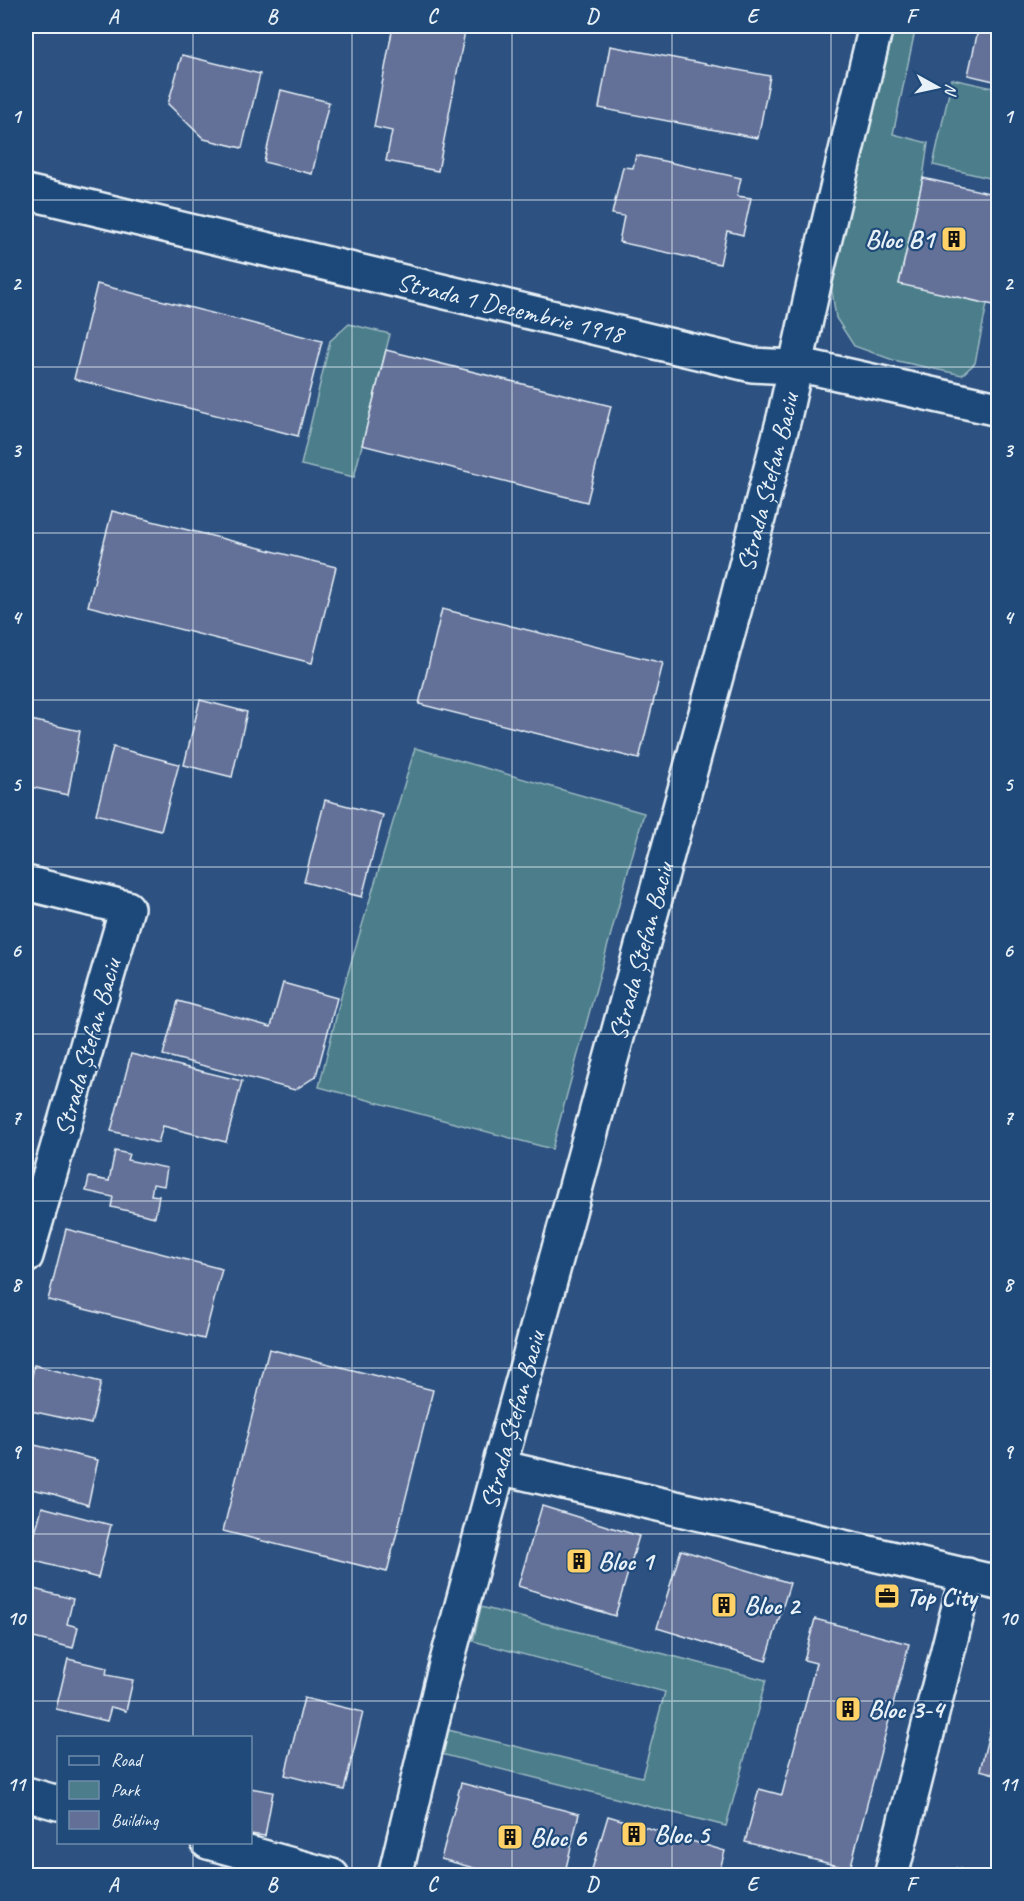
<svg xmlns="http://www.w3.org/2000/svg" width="1024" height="1901" font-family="Caveat,sans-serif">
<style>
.green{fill:#4b7e8a;stroke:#9ab8c1;stroke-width:1.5}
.building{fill:#646f98;stroke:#e8f1f8;stroke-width:1.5}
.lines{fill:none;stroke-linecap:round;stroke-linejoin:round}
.street-casing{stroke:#e8f1f8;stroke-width:38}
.secondary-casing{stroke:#e8f1f8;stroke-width:38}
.street{stroke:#1f4a7a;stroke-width:33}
.secondary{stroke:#1f4a7a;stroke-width:33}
.grid{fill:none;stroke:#e8f1f8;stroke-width:1.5;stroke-opacity:0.55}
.labels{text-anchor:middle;stroke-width:4.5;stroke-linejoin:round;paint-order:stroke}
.poi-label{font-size:26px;font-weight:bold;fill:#e8f1f8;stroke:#1f4a7a;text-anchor:start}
.street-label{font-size:26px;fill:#e8f1f8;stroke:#1f4a7a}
.neatline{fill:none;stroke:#e8f1f8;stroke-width:2}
.grid-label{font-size:20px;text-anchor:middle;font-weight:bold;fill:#e8f1f8}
</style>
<rect width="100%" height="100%" fill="#2d5180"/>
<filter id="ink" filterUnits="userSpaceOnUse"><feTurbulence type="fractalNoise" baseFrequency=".0167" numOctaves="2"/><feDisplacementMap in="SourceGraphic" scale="12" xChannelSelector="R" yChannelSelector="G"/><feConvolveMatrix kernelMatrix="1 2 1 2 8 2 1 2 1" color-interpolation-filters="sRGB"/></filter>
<g filter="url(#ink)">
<!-- green -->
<g class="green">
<path d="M887 26H916L893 134 928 143 923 178 899 283 987 304 975 363 962 375 893 360 854 346 836 318 828 264Z"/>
<path d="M952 79 998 89V180L933 165Z"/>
<path d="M349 324 390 334 354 477 301 465 330 341Z"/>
<path d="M415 748 644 813 552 1149 319 1087 342 993Z"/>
<path d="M481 1607 766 1680 726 1826 441 1754 448 1730 642 1777 665 1692 473 1641Z"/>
</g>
<!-- building -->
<g class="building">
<path d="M393 26H466L438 171 386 161 392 131 374 127Z"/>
<path d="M979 26H998V82L968 75Z"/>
<path d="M610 46 770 76 758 138 599 108Z"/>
<path d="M182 55 260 74 242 148 204 139 168 104Z"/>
<path d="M281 90 329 102 312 174 264 162Z"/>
<path d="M636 155 741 178 737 196 751 198 743 235 727 231 720 264 619 242 624 216 612 214 623 167 633 168Z"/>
<path d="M923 178 998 195V306L899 284Z"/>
<path d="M97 284 322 341 298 436 74 379Z"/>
<path d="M386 350 611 406 587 502 362 445Z"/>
<path d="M112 511 336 567 312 663 88 606Z"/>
<path d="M442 609 663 663 639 759 419 704Z"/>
<path d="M200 700 247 712 232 777 184 765Z"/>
<path d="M31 720 80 731 68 795 26 786V744Z"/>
<path d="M113 747 179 764 161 831 96 814Z"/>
<path d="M325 800 383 815 362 897 304 882Z"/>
<path d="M283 983 337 998 316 1076 295 1090 163 1055 178 1001 271 1027Z"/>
<path d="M131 1054 242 1081 226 1142 163 1126 158 1143 111 1131Z"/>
<path d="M115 1151 129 1154 127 1160 167 1168 164 1186 153 1184 151 1195 159 1196 155 1217 111 1207 113 1197 86 1191 89 1177 109 1181Z"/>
<path d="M66 1229 222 1269 204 1339 48 1300Z"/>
<path d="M269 1349 433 1390 387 1572 223 1531Z"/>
<path d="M34 1365 101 1382 91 1424 26 1410Z"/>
<path d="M26 1443 98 1460 88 1505 50 1493 26 1488Z"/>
<path d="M542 1506 639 1536 615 1616 518 1586Z"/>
<path d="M42 1507 111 1525 98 1578 28 1559Z"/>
<path d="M681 1550 790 1583 766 1661 657 1628Z"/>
<path d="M26 1587 73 1599 67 1624 78 1627 73 1648 26 1636Z"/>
<path d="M815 1619 909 1644 850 1869 745 1842 759 1789 782 1795 816 1663 804 1660Z"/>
<path d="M68 1659 107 1668 106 1675 133 1680 126 1711 111 1707 107 1721 56 1709Z"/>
<path d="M998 1697V1775L980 1770Z"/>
<path d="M304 1698 363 1712 344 1790 285 1775Z"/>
<path d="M461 1783 579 1814 564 1876H503L441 1859Z"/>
<path d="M250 1788 273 1792 265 1836 250 1834Z"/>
<path d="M608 1816 725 1851 718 1876H590Z"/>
<path d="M956 1868 985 1876H955Z"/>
</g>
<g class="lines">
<!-- street casing -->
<g class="street-casing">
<g id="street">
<path d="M26 883 127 908 26 1256"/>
<path d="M499 1467 998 1583"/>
<path d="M26 1794 58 1803"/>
<path d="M208 1842 332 1876"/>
<path id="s1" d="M395 1876 442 1680 499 1467 737 600 784 418 814 284 876 26"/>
<path d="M891 1876 967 1575"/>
</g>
</g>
<!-- secondary casing -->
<g class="secondary-casing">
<g id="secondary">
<path id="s2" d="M26 192 752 365 814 368 998 409"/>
</g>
</g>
<!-- street -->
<use href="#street" class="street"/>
<!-- secondary -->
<use href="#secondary" class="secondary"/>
</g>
</g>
<!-- grid -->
<path class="grid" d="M193 26V1738M352 26V1876M512 26V1876M672 26V1876M831 26V1876M26 200H998M26 367H998M26 533H998M26 700H998M26 867H998M26 1034H998M26 1201H998M26 1368H998M26 1534H998M26 1701H998M193 1842V1876"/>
<!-- icons -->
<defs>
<g id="building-square" transform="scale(1.35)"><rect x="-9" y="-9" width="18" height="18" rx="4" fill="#ffd166" stroke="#1f4a7a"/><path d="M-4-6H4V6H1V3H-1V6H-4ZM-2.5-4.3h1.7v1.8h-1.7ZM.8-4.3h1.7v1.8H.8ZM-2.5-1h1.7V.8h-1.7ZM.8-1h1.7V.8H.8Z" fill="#111"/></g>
<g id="office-square" transform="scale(1.35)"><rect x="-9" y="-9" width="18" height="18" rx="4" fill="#ffd166" stroke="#1f4a7a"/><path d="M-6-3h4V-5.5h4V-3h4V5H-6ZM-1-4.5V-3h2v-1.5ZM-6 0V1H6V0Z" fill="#111"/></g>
</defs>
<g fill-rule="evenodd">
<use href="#building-square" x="954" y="239"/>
<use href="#building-square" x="579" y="1561"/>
<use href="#office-square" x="887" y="1596"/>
<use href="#building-square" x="724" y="1605"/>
<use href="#building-square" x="848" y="1709"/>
<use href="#building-square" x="634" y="1834"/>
<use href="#building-square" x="510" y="1837"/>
</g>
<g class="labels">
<!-- poi labels -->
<g class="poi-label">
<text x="934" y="248" text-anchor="end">Bloc B1</text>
<text x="598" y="1570">Bloc 1</text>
<text x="906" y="1605">Top City</text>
<text x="744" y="1614">Bloc 2</text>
<text x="868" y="1718">Bloc 3-4</text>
<text x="654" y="1843">Bloc 5</text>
<text x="530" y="1846">Bloc 6</text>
</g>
<!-- street labels -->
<g class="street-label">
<text dy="9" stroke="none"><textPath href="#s2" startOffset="498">Strada 1 Decembrie 1918</textPath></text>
<text dy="9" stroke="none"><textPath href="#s1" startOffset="1443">Strada Ștefan Baciu</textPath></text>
<text dy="9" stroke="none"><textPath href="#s1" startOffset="957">Strada Ștefan Baciu</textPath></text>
<text transform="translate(87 1047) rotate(-74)" y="9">Strada Ștefan Baciu</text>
<text dy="9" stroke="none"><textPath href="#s1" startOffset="471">Strada Ștefan Baciu</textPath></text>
</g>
</g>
<!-- margin -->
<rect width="1024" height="1901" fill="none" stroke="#1f4a7a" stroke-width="66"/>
<!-- legend -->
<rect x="57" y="1736" width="195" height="108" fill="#1f4a7a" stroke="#6f8dac" stroke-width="1.5"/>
<rect x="69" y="1756" width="30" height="9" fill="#1f4a7a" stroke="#6f8dac" stroke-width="1.5"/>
<text x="111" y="1766" font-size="18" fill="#e8f1f8">Road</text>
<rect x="69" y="1781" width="30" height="18" fill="#4b7e8a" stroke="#6f8dac" stroke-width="1.5"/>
<text x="111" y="1796" font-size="18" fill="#e8f1f8">Park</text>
<rect x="69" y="1811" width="30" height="18" fill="#646f98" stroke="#6f8dac" stroke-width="1.5"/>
<text x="111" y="1826" font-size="18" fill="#e8f1f8">Building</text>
<!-- north arrow -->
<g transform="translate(937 87) rotate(98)" stroke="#1f4a7a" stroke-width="4.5" paint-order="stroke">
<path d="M0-4.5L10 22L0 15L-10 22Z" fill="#e8f1f8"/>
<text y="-9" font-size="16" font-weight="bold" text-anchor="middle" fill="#e8f1f8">N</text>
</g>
<rect x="33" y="33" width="958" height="1835" class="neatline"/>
<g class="grid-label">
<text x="113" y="23">A</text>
<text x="272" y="23">B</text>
<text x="432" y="23">C</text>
<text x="592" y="23">D</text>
<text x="752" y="23">E</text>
<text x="911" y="23">F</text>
<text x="16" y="123">1</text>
<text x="1008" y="123">1</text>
<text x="16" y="290">2</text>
<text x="1008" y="290">2</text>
<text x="16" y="457">3</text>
<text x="1008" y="457">3</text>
<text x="16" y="624">4</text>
<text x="1008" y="624">4</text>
<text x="16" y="791">5</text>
<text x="1008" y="791">5</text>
<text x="16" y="957">6</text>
<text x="1008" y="957">6</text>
<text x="16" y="1124">7</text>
<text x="1008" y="1124">7</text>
<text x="16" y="1291">8</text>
<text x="1008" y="1291">8</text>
<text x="16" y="1458">9</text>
<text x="1008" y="1458">9</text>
<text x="16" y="1625">10</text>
<text x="1008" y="1625">10</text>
<text x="16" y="1791">11</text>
<text x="1008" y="1791">11</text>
<text x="113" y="1891">A</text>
<text x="272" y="1891">B</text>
<text x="432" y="1891">C</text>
<text x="592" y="1891">D</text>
<text x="752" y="1891">E</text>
<text x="911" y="1891">F</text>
</g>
</svg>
